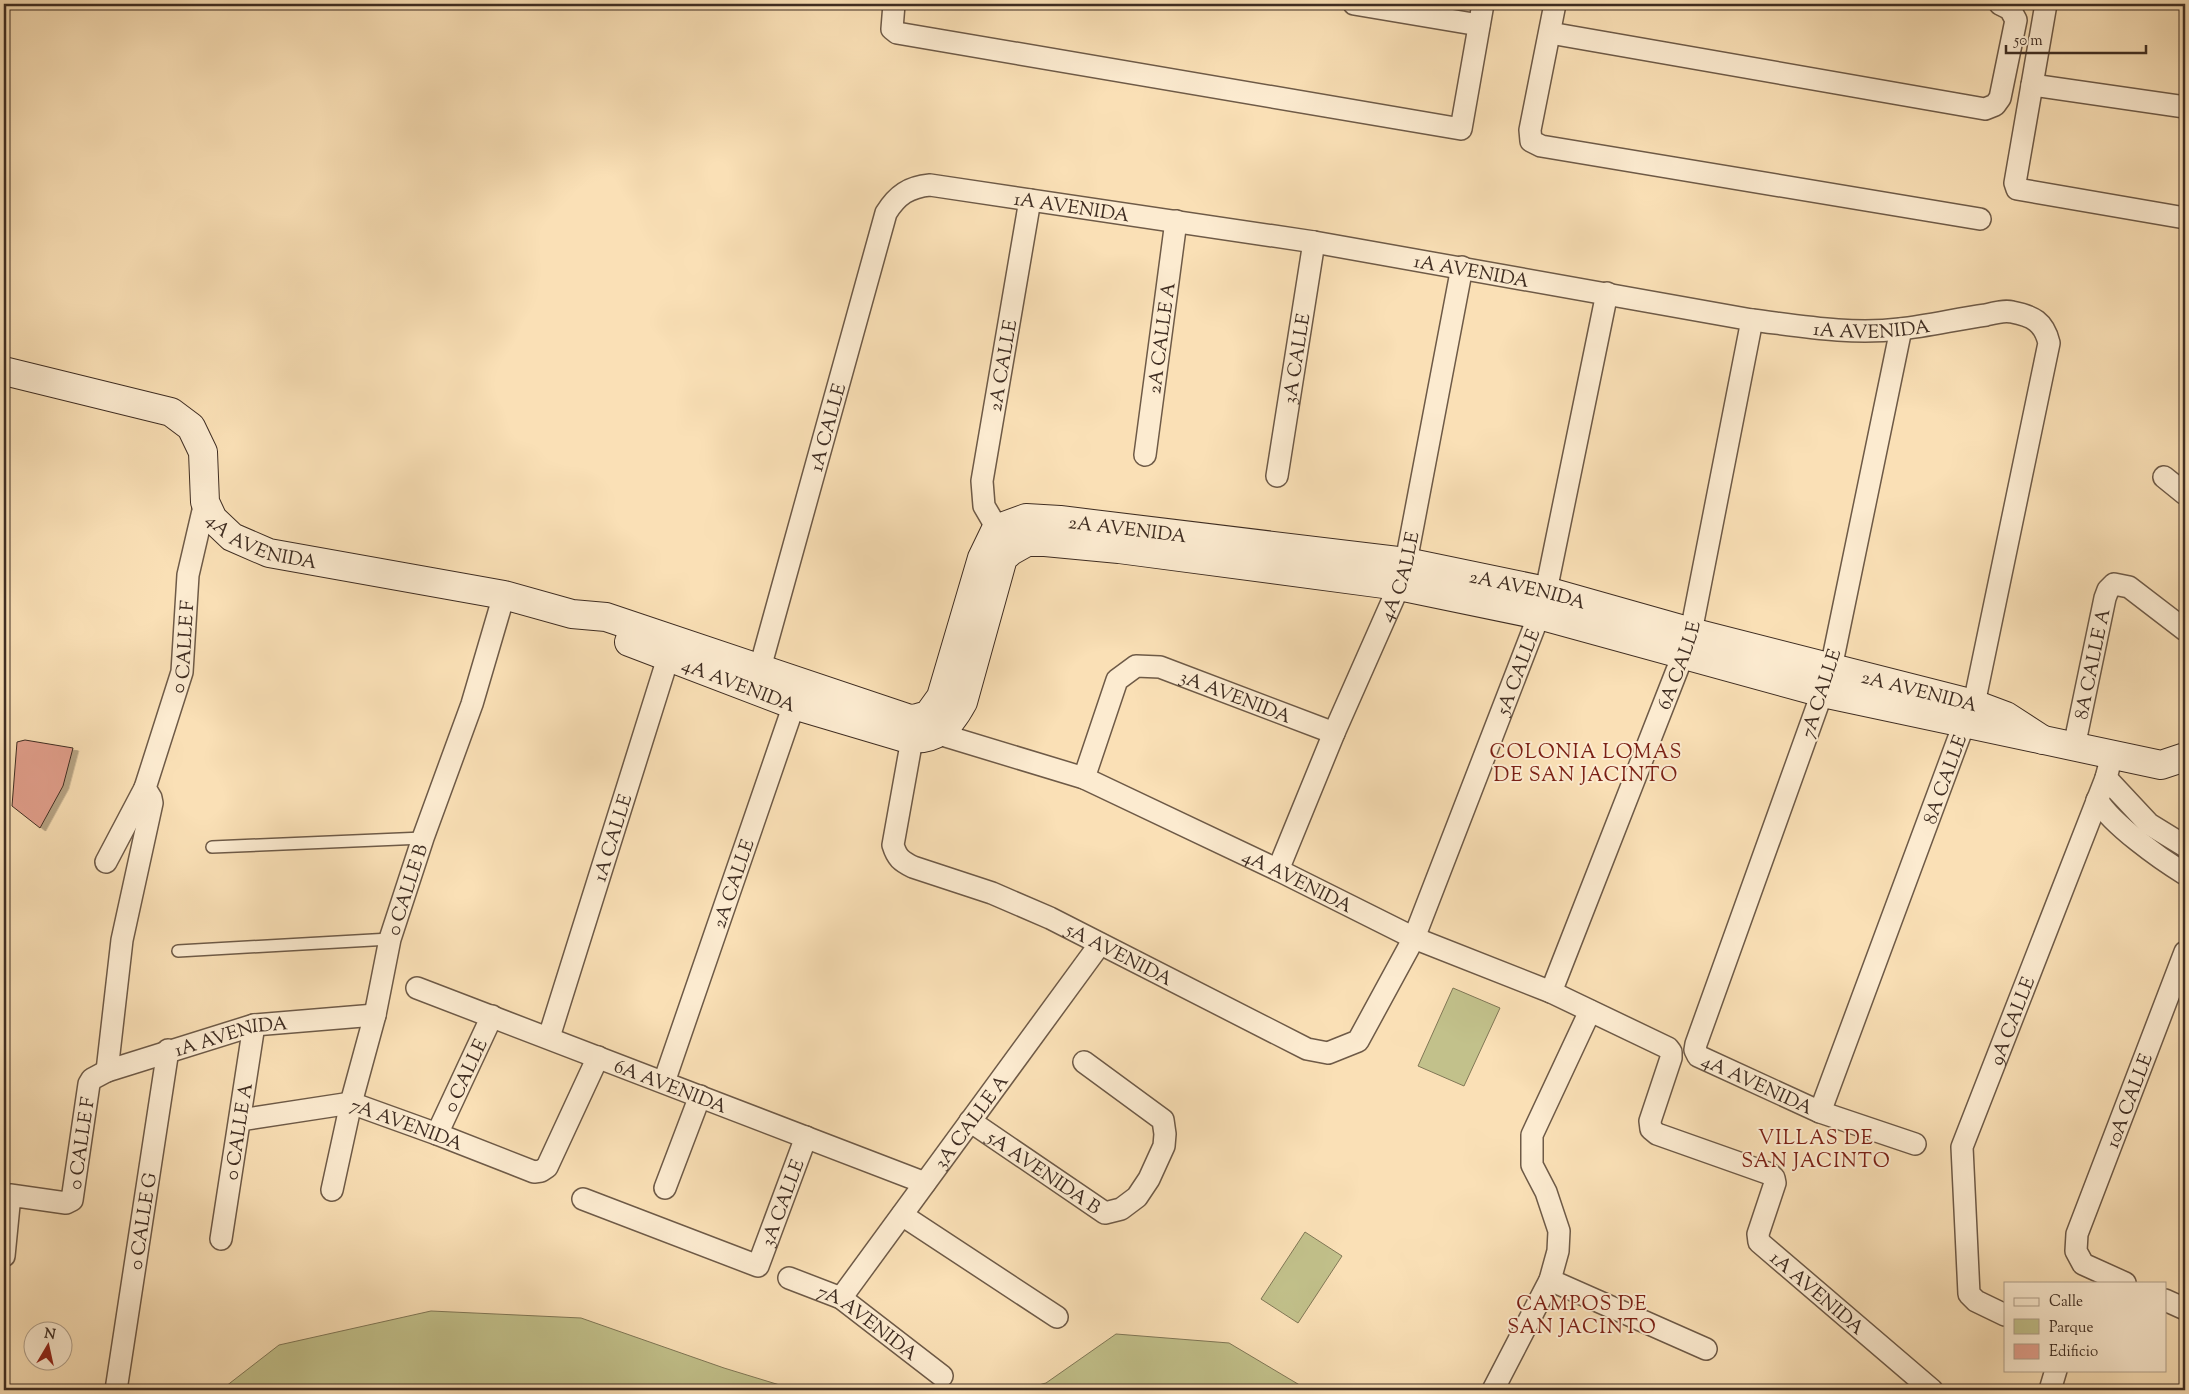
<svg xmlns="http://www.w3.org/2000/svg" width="2189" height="1394" font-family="'Sorts Mill Goudy',serif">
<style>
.green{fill:#c2c18b;stroke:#807756}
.building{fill:#e3a08d;stroke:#3f2d22;filter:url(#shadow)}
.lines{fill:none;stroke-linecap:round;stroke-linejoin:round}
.lane-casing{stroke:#6e5a47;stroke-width:14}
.street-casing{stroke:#6e5a47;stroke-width:24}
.secondary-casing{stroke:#3f2d22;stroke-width:30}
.lane{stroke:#fcebd0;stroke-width:11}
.street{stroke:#fcebd0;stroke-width:21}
.secondary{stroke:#fcebd0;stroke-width:28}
.labels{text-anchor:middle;stroke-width:4;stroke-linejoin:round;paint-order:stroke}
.street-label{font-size:19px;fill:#3f2d22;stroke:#fcebd0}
.neighbourhood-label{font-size:20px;letter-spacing:1px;fill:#7a1f14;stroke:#fcebd0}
</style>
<defs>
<filter id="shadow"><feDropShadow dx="5.5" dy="3" stdDeviation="0" flood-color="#0004"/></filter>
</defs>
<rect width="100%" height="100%" fill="#fae0b6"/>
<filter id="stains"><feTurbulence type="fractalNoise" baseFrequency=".004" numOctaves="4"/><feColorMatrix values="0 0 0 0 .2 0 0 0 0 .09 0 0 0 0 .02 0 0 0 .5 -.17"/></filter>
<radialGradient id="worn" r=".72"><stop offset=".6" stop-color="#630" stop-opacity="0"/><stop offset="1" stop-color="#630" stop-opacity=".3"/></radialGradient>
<!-- green -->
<g class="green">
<path d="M1453 988 1500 1008 1464 1086 1418 1066Z"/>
<path d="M1305 1232 1342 1256 1298 1323 1261 1299Z"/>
<path d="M431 1311 581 1318 724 1368 796 1390H221L279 1345Z"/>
<path d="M1116 1334 1229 1343 1308 1390H1019L1046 1383Z"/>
</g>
<!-- building -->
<path class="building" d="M25 740 73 748 63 786 40 828 12 806 17 742Z"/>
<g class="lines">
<!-- lane casing -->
<g class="lane-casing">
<g id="lane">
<path d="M212 847 423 838"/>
<path d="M178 951 390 939"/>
</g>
</g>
<!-- street casing -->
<g class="street-casing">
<g id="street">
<path d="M894 4 892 29 897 33 1461 129 1483 4"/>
<path d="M1354 4 1479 25"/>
<path d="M1555 4 1530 130 1531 141 1541 146 1980 219"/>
<path d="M2046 4 2015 183 2017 189 2185 218"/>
<path d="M1550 33 1985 109 1995 105 2000 98 2016 20 2010 9 2000 4"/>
<path d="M2032 85 2185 107"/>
<path id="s1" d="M1901 329 1831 668 1696 1044 1695 1050 1698 1056 1820 1112 1915 1144"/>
<path id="s2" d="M1145 455 1176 221"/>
<path id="s3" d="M1277 476 1314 242"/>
<path d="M2164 477 2185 494"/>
<path id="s4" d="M1005 542 984 506 982 481 1030 200"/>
<path id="s5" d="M760 668 886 213C897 195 909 187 930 185L1314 242 1752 320C1801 326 1850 335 1900 329 1928 326 1957 319 1986 315 1994 313 2004 310 2012 312 2033 316 2044 322 2049 343L1974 704 1964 724 1820 1112"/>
<path id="s6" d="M913 723 912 739 893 845C897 858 901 861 913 867L992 893 1050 918 1307 1049 1328 1053 1358 1041 1414 938 1539 615 1546 591 1607 293"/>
<path id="s7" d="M933 723 939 734 1084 778 1278 870 1414 938 1551 992 1668 1048 1671 1052V1058L1650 1121 1651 1129 1657 1134 1770 1174 1774 1178 1775 1183 1758 1234 1759 1242 1932 1390"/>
<path id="s8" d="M2074 747 2105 598 2108 590 2114 584 2129 587 2185 630"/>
<path id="s9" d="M1084 778 1117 680 1136 666 1160 667 1334 733"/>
<path d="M2106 778 2149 824 2185 846"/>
<path d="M2097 800C2113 825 2159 858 2185 874"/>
<path d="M106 862 145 788"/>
<path id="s10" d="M1278 870 1334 733 1399 586 1406 562 1462 267"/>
<path id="s11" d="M417 988 925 1183"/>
<path id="s12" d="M1551 992 1683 655 1691 632 1752 320"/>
<path id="s13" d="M549 1037 673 642"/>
<path id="s14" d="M107 1071 122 940 152 803 151 798 145 788 182 672 188 575 205 502"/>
<path id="s15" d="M664 1082 799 690"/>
<path id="s16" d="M240 1120 351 1103 437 1134 534 1172 541 1171 547 1167 598 1057"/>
<path id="s17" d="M970 1121 1105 1213 1121 1209 1137 1197 1149 1179 1164 1146 1165 1134 1163 1120 1084 1062"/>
<path id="s18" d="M437 1134 492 1016"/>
<path d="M665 1188 700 1096"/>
<path id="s19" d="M332 1190 351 1103 375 1015 390 939 423 838 472 704 504 595"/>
<path id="s20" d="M583 1199 758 1266 806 1137"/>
<path d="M902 1215 1057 1317"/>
<path id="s21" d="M221 1239 254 1025"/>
<path id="s22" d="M4 1256 10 1195 66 1203 72 1200 89 1084 92 1079 107 1071 254 1025 375 1015"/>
<path id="s23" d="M789 1278 841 1298 942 1376"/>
<path d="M1550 1280 1706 1349"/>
<path id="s24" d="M2125 1283 2083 1264 2076 1251 2077 1234 2185 952"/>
<path id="s25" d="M841 1298 1100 944"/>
<path d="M2165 1300 2185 1309"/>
<path id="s26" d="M2005 1315 1976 1301 1969 1294 1962 1147 2106 778 2112 755"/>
<path id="s27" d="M116 1390 168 1050"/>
<path d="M1493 1390 1550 1280 1558 1251 1559 1231 1546 1192 1532 1165V1135L1590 1011"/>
<path d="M2050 1390 2056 1370"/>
</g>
</g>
<!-- secondary casing -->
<g class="secondary-casing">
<g id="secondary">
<path id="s28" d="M4 371 171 412 191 427 203 452 205 502 213 519 232 537 269 553 504 595 572 614 606 617 907 718 914 719 928 715 941 697 982 558 996 529 1026 518 1060 520 1406 562 1546 591 1691 632 1974 704 2006 716 2043 740"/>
<path id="s29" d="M629 642 794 705 902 737C934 744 949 728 963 702L1003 558 1011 551 1027 542H1045L1119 549 1399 586 1539 615 1823 693 2161 765 2185 757"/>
</g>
</g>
<!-- lane -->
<use href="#lane" class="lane"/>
<!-- street -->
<use href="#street" class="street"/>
<!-- secondary -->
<use href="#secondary" class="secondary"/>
</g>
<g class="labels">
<!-- street labels -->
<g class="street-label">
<text dy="7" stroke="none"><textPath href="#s5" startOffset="670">1A AVENIDA</textPath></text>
<text dy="7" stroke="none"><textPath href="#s5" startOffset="1075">1A AVENIDA</textPath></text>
<text dy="7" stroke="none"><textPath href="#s5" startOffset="1480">1A AVENIDA</textPath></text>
<text dy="7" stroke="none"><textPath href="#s2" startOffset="118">2A CALLE A</textPath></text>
<text dy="7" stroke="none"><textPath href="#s3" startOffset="119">3A CALLE</textPath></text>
<text dy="7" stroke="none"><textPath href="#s4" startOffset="184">2A CALLE</textPath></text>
<text dy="7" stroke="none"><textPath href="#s5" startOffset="250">1A CALLE</textPath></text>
<text dy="7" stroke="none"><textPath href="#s28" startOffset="1376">2A AVENIDA</textPath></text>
<text dy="7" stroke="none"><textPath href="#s28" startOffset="349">4A AVENIDA</textPath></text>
<text dy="7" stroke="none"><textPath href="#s10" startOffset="318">4A CALLE</textPath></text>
<text dy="7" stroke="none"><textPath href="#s28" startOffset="1781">2A AVENIDA</textPath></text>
<text dy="7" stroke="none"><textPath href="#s14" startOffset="436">0 CALLE F</textPath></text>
<text dy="7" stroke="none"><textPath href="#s12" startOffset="351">6A CALLE</textPath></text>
<text dy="7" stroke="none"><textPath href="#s8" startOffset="85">8A CALLE A</textPath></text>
<text dy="7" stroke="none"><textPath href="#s6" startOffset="1046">5A CALLE</textPath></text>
<text dy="7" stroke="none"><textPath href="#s29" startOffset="118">4A AVENIDA</textPath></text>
<text dy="7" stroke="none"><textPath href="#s28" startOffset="2186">2A AVENIDA</textPath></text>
<text transform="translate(1820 693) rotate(-72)" y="7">7A CALLE</text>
<text dy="7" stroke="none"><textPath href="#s9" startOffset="232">3A AVENIDA</textPath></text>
<text transform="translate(1944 779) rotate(-70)" y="7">8A CALLE</text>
<text dy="7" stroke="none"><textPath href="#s13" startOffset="209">1A CALLE</textPath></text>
<text dy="7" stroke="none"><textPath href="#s7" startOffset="401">4A AVENIDA</textPath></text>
<text dy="7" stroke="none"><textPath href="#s15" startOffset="210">2A CALLE</textPath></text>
<text dy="7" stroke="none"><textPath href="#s19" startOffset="310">0 CALLE B</textPath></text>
<text dy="7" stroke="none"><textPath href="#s6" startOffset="379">5A AVENIDA</textPath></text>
<text dy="7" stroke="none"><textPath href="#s26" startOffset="325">9A CALLE</textPath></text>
<text dy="7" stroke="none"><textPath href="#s22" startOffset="394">1A AVENIDA</textPath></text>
<text dy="7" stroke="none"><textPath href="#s18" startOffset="65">0 CALLE</textPath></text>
<text dy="7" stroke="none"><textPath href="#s1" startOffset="824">4A AVENIDA</textPath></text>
<text dy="7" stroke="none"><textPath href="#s11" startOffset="272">6A AVENIDA</textPath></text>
<text dy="7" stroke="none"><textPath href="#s24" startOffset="221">10A CALLE</textPath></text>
<text dy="7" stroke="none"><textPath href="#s25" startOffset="219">3A CALLE A</textPath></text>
<text dy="7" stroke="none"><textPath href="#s16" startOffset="172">7A AVENIDA</textPath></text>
<text dy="7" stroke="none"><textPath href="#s21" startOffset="109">0 CALLE A</textPath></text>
<text dy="7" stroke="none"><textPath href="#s22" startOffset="182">0 CALLE F</textPath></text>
<text dy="7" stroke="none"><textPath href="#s17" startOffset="90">5A AVENIDA B</textPath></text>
<text dy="7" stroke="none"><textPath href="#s20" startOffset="255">3A CALLE</textPath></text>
<text dy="7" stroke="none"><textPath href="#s27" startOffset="171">0 CALLE G</textPath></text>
<text dy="7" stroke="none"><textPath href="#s7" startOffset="1171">1A AVENIDA</textPath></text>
<text dy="7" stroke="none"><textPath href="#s23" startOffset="91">7A AVENIDA</textPath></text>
</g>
<!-- neighbourhood labels -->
<g class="neighbourhood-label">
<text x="1586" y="758">COLONIA LOMAS<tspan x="1586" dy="23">DE SAN JACINTO</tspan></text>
<text x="1816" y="1144">VILLAS DE<tspan x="1816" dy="23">SAN JACINTO</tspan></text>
<text x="1582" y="1310">CAMPOS DE<tspan x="1582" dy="23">SAN JACINTO</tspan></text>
</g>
</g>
<!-- margin -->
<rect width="2189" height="1394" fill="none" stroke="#fae0b6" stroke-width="20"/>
<rect x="5" y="5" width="2179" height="1384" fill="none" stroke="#3f2d22" stroke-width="2.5"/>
<rect x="10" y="10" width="2169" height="1374" fill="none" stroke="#3f2d22"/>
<!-- legend -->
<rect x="2004" y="1282" width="162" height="90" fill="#fcebd0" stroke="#b09f8a"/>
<rect x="2014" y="1298" width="25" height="8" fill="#fcebd0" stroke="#b09f8a"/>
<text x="2049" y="1306" font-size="15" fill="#3f2d22">Calle</text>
<rect x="2014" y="1319" width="25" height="15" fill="#c2c18b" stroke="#b09f8a"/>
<text x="2049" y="1332" font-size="15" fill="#3f2d22">Parque</text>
<rect x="2014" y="1344" width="25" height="15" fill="#e3a08d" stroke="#b09f8a"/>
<text x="2049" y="1356" font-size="15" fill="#3f2d22">Edificio</text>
<!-- north arrow -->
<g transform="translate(48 1346) rotate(9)"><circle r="24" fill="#fcebd0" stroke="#b09f8a"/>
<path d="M0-4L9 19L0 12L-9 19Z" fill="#8f2418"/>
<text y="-8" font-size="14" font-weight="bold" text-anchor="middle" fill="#3f2d22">N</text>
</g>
<!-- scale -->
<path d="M2006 45v8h140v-8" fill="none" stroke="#3f2d22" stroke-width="2.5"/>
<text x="2014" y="45" font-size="15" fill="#3f2d22" stroke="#fcebd0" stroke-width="4" paint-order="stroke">50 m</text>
<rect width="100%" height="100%" filter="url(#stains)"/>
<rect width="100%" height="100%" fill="url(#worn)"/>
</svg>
